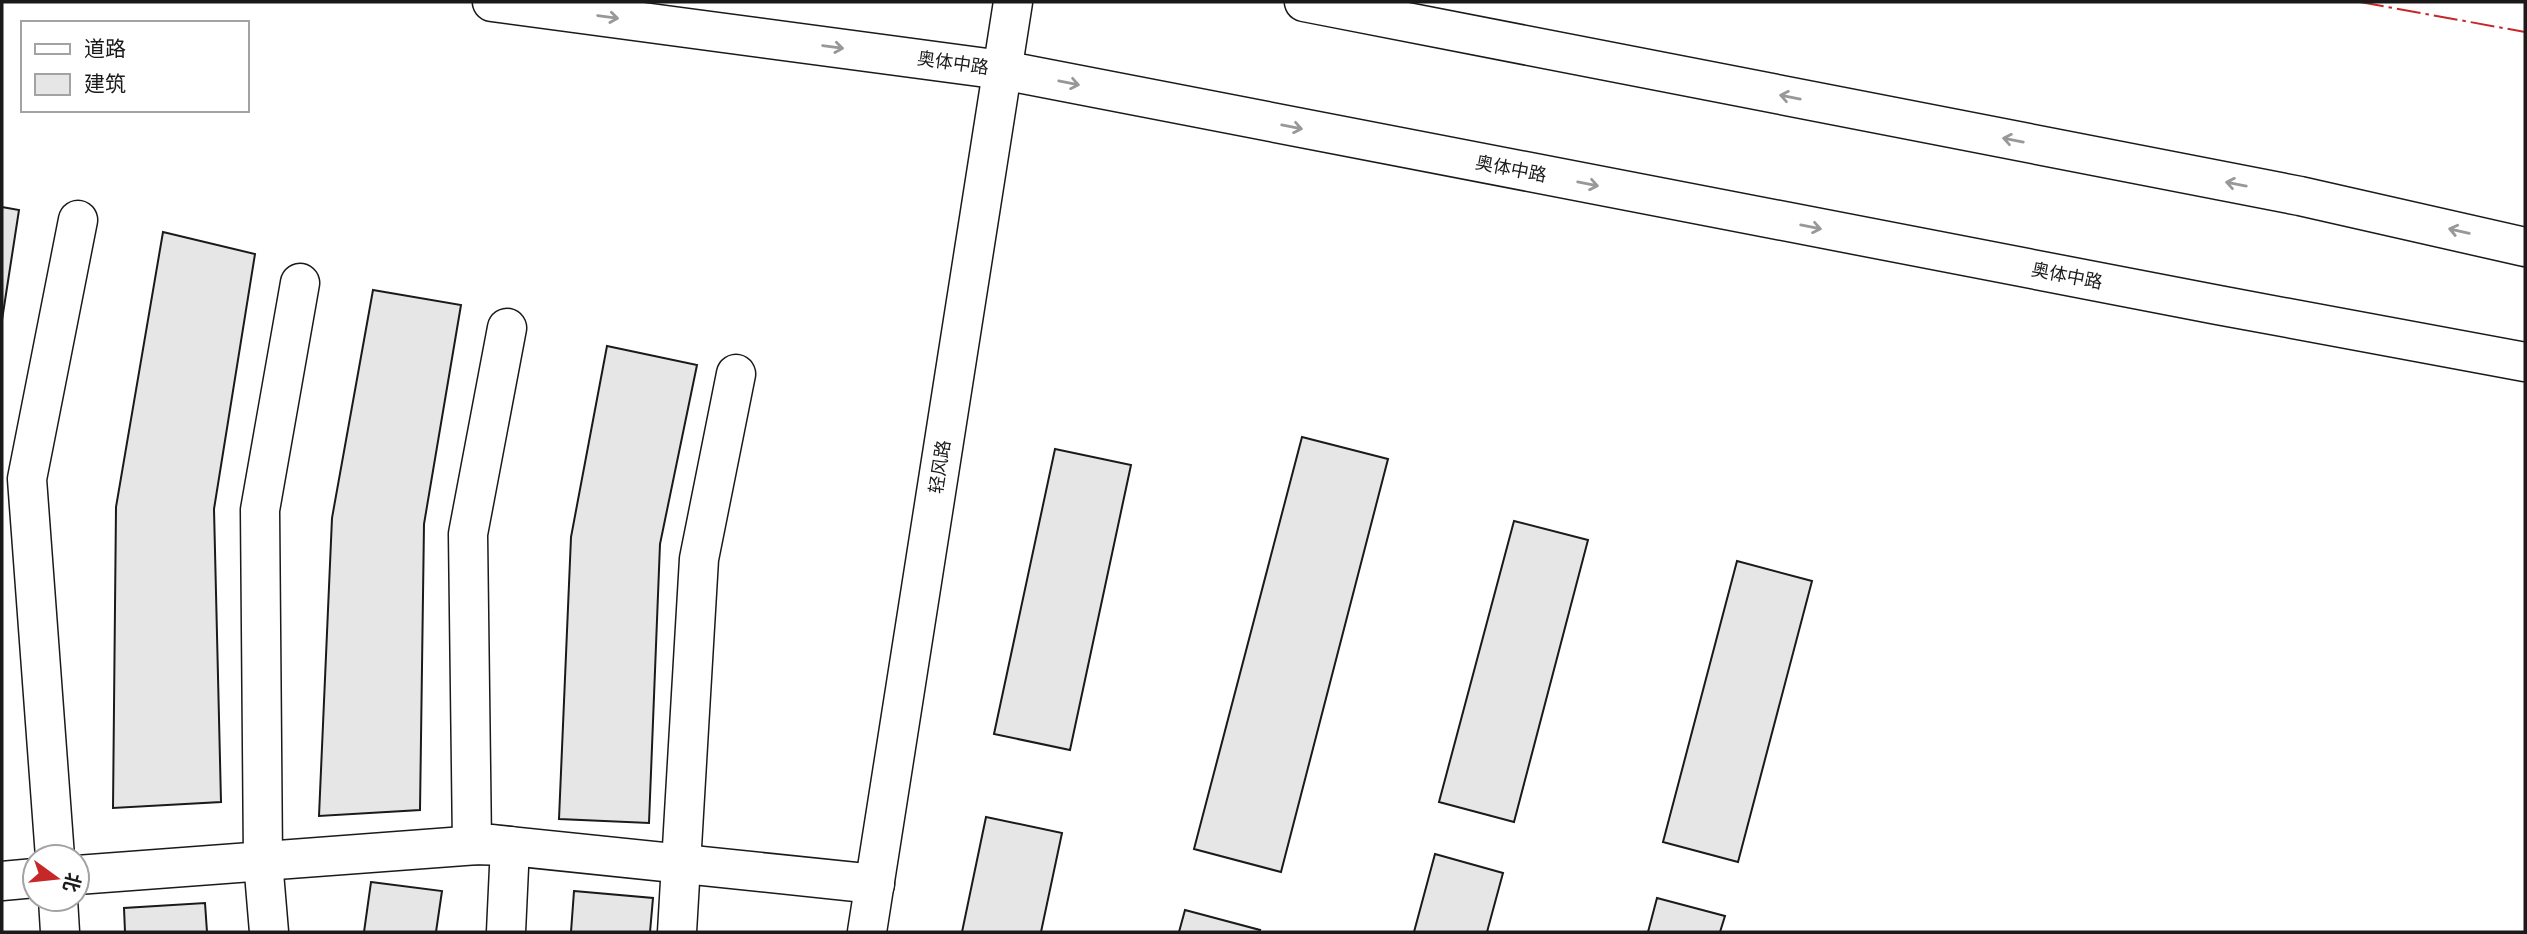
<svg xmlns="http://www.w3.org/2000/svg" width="2527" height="934" font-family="'Asap Condensed','Noto Sans SC',sans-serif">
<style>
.building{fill:#e6e6e6;stroke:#1a1a1a;stroke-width:2}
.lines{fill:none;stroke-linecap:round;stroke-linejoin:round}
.minor-casing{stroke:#1a1a1a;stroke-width:41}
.major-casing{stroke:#1a1a1a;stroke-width:41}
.minor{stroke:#fff;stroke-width:38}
.major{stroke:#fff;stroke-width:38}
.power{stroke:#c62828;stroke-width:2;stroke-dasharray:24 5 3.5 5;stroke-linecap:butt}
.oneway{stroke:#989898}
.labels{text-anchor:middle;stroke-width:5;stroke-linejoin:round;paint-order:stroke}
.street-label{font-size:18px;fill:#1a1a1a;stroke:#fff}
</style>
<rect width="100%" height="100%" fill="#fff"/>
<!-- building -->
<g class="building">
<path d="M2 207 19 210 2 320Z"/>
<path d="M163 232 255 254 214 509 221 802 113 808 116 507Z"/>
<path d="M373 290 461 305 424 524 420 810 319 816 332 518Z"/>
<path d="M607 346 697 365 660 544 649 823 559 819 571 537Z"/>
<path d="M1302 437 1388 459 1281 872 1194 849Z"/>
<path d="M1055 449 1131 465 1070 750 994 734Z"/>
<path d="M1514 521 1588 540 1514 822 1439 802Z"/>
<path d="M1737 561 1812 581 1738 862 1663 842Z"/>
<path d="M986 817 1062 833 1041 932H962Z"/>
<path d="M1435 854 1503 873 1487 932H1414Z"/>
<path d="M371 882 442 891 436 932H364Z"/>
<path d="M574 891 653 898 650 932H571Z"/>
<path d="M1657 898 1725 916 1720 932H1648Z"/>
<path d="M205 903 207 932H125L124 908Z"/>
<path d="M1185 910 1260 930 1259 932H1179Z"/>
</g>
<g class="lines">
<!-- minor casing -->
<g class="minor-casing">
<g id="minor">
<path d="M55 857 27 479 78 220"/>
<path d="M77 875 491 844 875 884"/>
<path d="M2 881 35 878"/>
<path d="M58 899 60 932"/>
<path d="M269 932 263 861 260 510 300 283"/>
<path d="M506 932 510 846 472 845 468 534 507 328"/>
<path d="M677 932 699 559 736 374"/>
<path d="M867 932 1013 2"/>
</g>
</g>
<!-- major casing -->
<g class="major-casing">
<g id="major">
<path d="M492 2 1002 70 2218 305 2525 362"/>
<path d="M1304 2 2300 196 2525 247"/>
</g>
</g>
<!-- minor -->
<use href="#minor" class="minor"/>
<!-- major -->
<use href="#major" class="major"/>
<!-- power -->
<path class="power" d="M2360 2 2525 32"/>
</g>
<!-- one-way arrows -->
<defs><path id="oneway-shaft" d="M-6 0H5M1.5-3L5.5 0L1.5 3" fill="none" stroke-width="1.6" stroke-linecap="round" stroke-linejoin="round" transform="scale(1.75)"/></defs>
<g class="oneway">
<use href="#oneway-shaft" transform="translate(608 17) rotate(8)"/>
<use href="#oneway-shaft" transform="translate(833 47) rotate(8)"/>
<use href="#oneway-shaft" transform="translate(1069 83) rotate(11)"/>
<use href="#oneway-shaft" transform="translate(1790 97) rotate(-169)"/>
<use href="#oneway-shaft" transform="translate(1292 127) rotate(11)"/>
<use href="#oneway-shaft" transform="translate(2013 140) rotate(-169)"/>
<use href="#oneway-shaft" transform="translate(1588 184) rotate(11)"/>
<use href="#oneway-shaft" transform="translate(2236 184) rotate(-169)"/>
<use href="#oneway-shaft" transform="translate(1811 227) rotate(11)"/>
<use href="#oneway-shaft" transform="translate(2459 231) rotate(-167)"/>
</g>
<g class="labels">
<!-- street labels -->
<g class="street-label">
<text transform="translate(953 63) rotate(8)" y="6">奥体中路</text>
<text transform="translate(1511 169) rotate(11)" y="6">奥体中路</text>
<text transform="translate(2067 276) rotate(11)" y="6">奥体中路</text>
<text transform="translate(940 467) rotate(-81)" y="6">轻风路</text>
</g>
</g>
<!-- border -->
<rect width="2527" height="934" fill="none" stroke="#1a1a1a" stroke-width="7"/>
<!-- legend -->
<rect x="21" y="21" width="228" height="91" fill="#ffffff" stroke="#a3a3a3" stroke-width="2"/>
<rect x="35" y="44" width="35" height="10" fill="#ffffff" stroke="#a3a3a3" stroke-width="2"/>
<text x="84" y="56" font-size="21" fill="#1a1a1a">道路</text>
<rect x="35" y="74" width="35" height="21" fill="#e6e6e6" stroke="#a3a3a3" stroke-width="2"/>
<text x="84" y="91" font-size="21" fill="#1a1a1a">建筑</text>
<!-- north arrow -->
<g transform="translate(56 878) rotate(105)"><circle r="33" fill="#ffffff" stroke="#a3a3a3" stroke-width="2"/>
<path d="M0-5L12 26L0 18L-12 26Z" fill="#c62828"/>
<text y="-10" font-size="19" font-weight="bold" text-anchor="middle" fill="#1a1a1a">北</text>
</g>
</svg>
